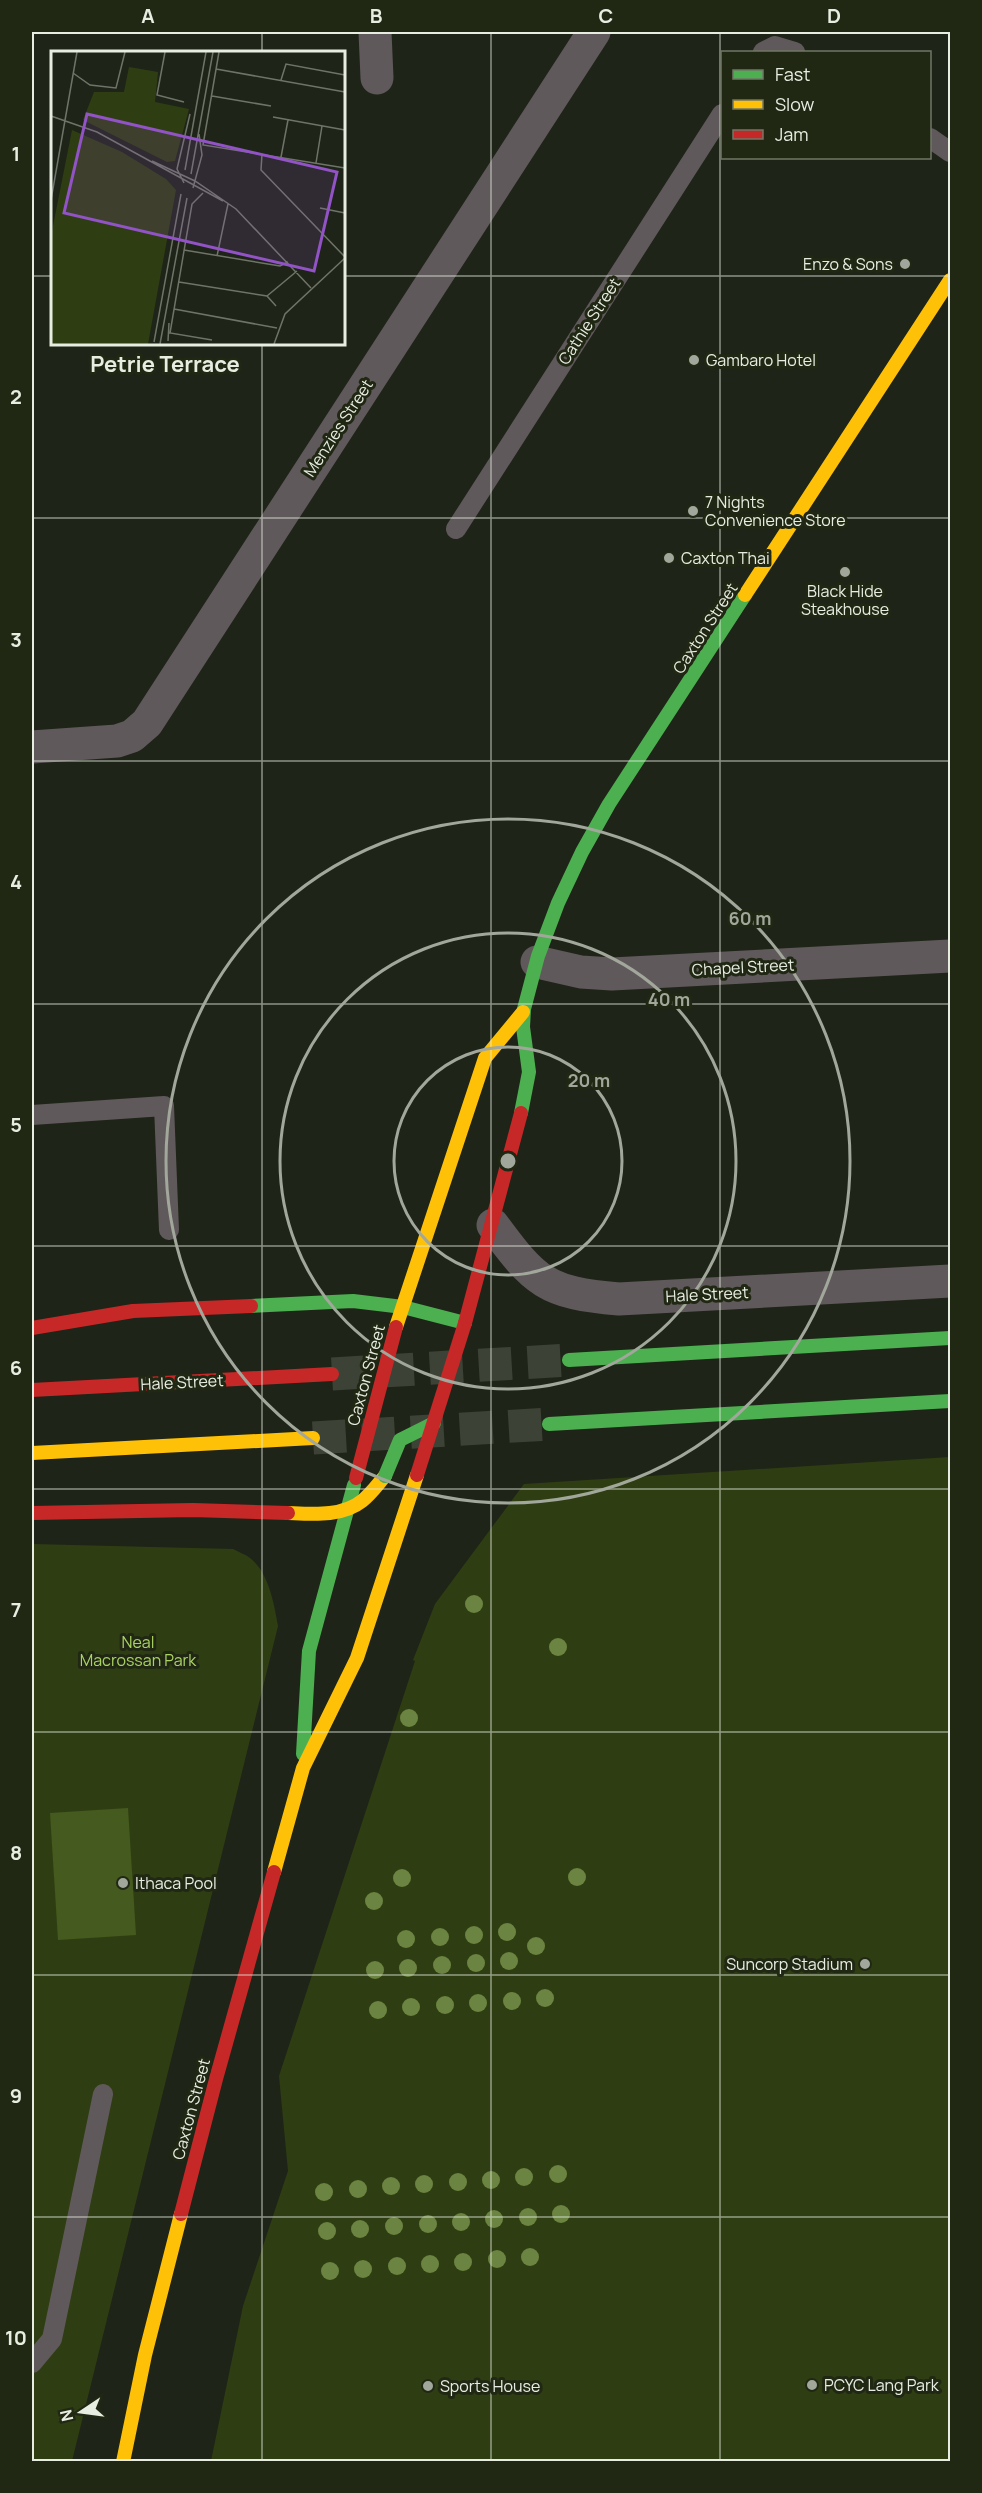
<svg xmlns="http://www.w3.org/2000/svg" width="982" height="2493" font-family="Manrope,sans-serif">
<style>
.green{fill:#2f3e12}
.water{fill:#455a1e}
.lines{fill:none;stroke-linecap:round;stroke-linejoin:round}
.highway-tunnel{stroke:#3d4236;stroke-width:33;stroke-dasharray:33 16;stroke-linecap:butt}
.lane{stroke:#60595b;stroke-width:20}
.street{stroke:#60595b;stroke-width:33}
.fast{stroke:#4caf50;stroke-width:14}
.slow{stroke:#ffc107;stroke-width:14}
.jam{stroke:#c62828;stroke-width:14}
.fast-bridge{stroke:#4caf50;stroke-width:14}
.jam-bridge{stroke:#c62828;stroke-width:14}
.tree{fill:#6b8441}
.grid{fill:none;stroke:#e8ede1;stroke-width:1.5;stroke-opacity:0.55}
.ring{fill:none;stroke:#a2a79b;stroke-width:3}
.poi-dot{fill:#a2a79b;stroke:#202814;stroke-width:2}
.labels{text-anchor:middle;stroke-width:6;stroke-linejoin:round;paint-order:stroke}
.poi-label{font-size:16px;fill:#e8ede1;stroke:#202814;text-anchor:start}
.street-label{font-size:16px;fill:#e8ede1;stroke:#202814}
.park-label{font-size:16px;fill:#aad263;stroke:#202814}
.district-label{font-size:22px;font-weight:bold;fill:#e8ede1;stroke:#202814}
.inset-road{fill:none;stroke:#6f7468;stroke-width:1.5}
.view{fill:#9153c6;fill-opacity:0.15;stroke:#9153c6;stroke-width:3}
.inset-edge{fill:none;stroke:#e8ede1;stroke-width:3}
.centre{fill:#a2a79b;stroke:#202814;stroke-width:3}
.ring-label{font-size:18px;text-anchor:middle;font-weight:bold;fill:#a2a79b;stroke:#202814;stroke-width:6;stroke-linejoin:round;paint-order:stroke}
.neatline{fill:none;stroke:#e8ede1;stroke-width:2}
.grid-label{font-size:20px;text-anchor:middle;font-weight:bold;fill:#e8ede1}
</style>
<rect width="100%" height="100%" fill="#1f2418"/>
<!-- green -->
<g class="green">
<path d="M950 1457V2461H211L243 2306 288 2171 279 2076 415 1661 413 1660 435 1604 524 1484Z"/>
<path d="M32 1544 233 1549C238 1552 245 1554 250 1558 269 1573 274 1604 278 1626L72 2461H32Z"/>
</g>
<!-- water -->
<path class="water" d="M128 1808 136 1935 58 1940 50 1813Z"/>
<g class="lines">
<!-- highway-tunnel -->
<g class="highway-tunnel">
<path d="M332 1374 569 1360"/>
<path d="M313 1438 549 1424"/>
</g>
<!-- lane -->
<g class="lane">
<path d="M763 52 775 46 795 52"/>
<path d="M930 138 950 152"/>
<path d="M456 529 722 114"/>
<path d="M32 1115 164 1106 169 1230"/>
<path d="M32 2363 52 2339 103 2094"/>
</g>
<!-- street -->
<g class="street">
<path d="M375 32 377 78"/>
<path d="M32 747 117 741 132 736 147 723 594 32"/>
<path d="M537 962 581 972 612 974 950 956"/>
<path d="M493 1225C535 1282 546 1293 619 1299L950 1281"/>
</g>
<!-- fast -->
<g class="fast">
<path d="M521 1113 529 1072 523 1027 524 1009 538 956 558 903 582 852 609 804 745 595"/>
<path d="M251 1306 353 1301 403 1307 465 1323"/>
<path d="M569 1360 950 1338"/>
<path d="M549 1424 950 1401"/>
<path d="M303 1754 309 1651 354 1485"/>
</g>
<!-- slow -->
<g class="slow">
<path d="M745 595 950 280"/>
<path d="M396 1327 485 1058 523 1012"/>
<path d="M32 1453 313 1438"/>
<path d="M288 1513C312 1514 342 1517 362 1501 371 1494 378 1484 385 1476"/>
<path d="M274 1872 303 1768 357 1658 417 1475"/>
<path d="M123 2462 145 2355 181 2214"/>
</g>
<!-- jam -->
<g class="jam">
<path d="M465 1323 521 1113"/>
<path d="M32 1328 133 1311 251 1306"/>
<path d="M32 1390 332 1374"/>
<path d="M32 1513 193 1510 288 1513"/>
<path d="M181 2214 216 2079 274 1872"/>
</g>
<!-- fast-bridge -->
<path class="fast-bridge" d="M385 1476 400 1440 434 1423"/>
<!-- jam-bridge -->
<g class="jam-bridge">
<path d="M417 1475 465 1323"/>
<path d="M356 1478 396 1327"/>
</g>
</g>
<!-- trees -->
<g class="tree">
<circle cx="474" cy="1604" r="9"/>
<circle cx="558" cy="1647" r="9"/>
<circle cx="409" cy="1718" r="9"/>
<circle cx="577" cy="1877" r="9"/>
<circle cx="402" cy="1878" r="9"/>
<circle cx="374" cy="1901" r="9"/>
<circle cx="507" cy="1932" r="9"/>
<circle cx="474" cy="1935" r="9"/>
<circle cx="440" cy="1937" r="9"/>
<circle cx="406" cy="1939" r="9"/>
<circle cx="536" cy="1946" r="9"/>
<circle cx="509" cy="1961" r="9"/>
<circle cx="476" cy="1963" r="9"/>
<circle cx="442" cy="1965" r="9"/>
<circle cx="408" cy="1968" r="9"/>
<circle cx="375" cy="1970" r="9"/>
<circle cx="545" cy="1998" r="9"/>
<circle cx="512" cy="2001" r="9"/>
<circle cx="478" cy="2003" r="9"/>
<circle cx="445" cy="2005" r="9"/>
<circle cx="411" cy="2007" r="9"/>
<circle cx="378" cy="2010" r="9"/>
<circle cx="558" cy="2174" r="9"/>
<circle cx="524" cy="2177" r="9"/>
<circle cx="491" cy="2180" r="9"/>
<circle cx="458" cy="2182" r="9"/>
<circle cx="424" cy="2184" r="9"/>
<circle cx="391" cy="2186" r="9"/>
<circle cx="358" cy="2189" r="9"/>
<circle cx="324" cy="2192" r="9"/>
<circle cx="561" cy="2214" r="9"/>
<circle cx="528" cy="2217" r="9"/>
<circle cx="494" cy="2219" r="9"/>
<circle cx="461" cy="2222" r="9"/>
<circle cx="428" cy="2224" r="9"/>
<circle cx="394" cy="2226" r="9"/>
<circle cx="360" cy="2229" r="9"/>
<circle cx="327" cy="2231" r="9"/>
<circle cx="530" cy="2257" r="9"/>
<circle cx="497" cy="2259" r="9"/>
<circle cx="463" cy="2262" r="9"/>
<circle cx="430" cy="2264" r="9"/>
<circle cx="397" cy="2266" r="9"/>
<circle cx="363" cy="2269" r="9"/>
<circle cx="330" cy="2271" r="9"/>
</g>
<!-- grid -->
<path class="grid" d="M262 32V52M491 32V2462M720 32V2462M32 276H52M344 276H950M262 344V2462M32 518H950M32 761H950M32 1004H950M32 1246H950M32 1489H950M32 1732H950M32 1975H950M32 2217H950"/>
<!-- distance rings -->
<g class="ring">
<circle cx="508" cy="1161" r="114"/>
<circle cx="508" cy="1161" r="228"/>
<circle cx="508" cy="1161" r="342"/>
</g>
<!-- markers -->
<g class="poi-dot">
<circle cx="905" cy="264" r="6"/>
<circle cx="694" cy="360" r="6"/>
<circle cx="693" cy="511" r="6"/>
<circle cx="669" cy="558" r="6"/>
<circle cx="845" cy="572" r="6"/>
<circle cx="123" cy="1883" r="6"/>
<circle cx="865" cy="1964" r="6"/>
<circle cx="812" cy="2385" r="6"/>
<circle cx="428" cy="2386" r="6"/>
</g>
<g class="labels">
<!-- poi labels -->
<g class="poi-label">
<text x="893" y="270" text-anchor="end">Enzo &amp; Sons</text>
<text x="706" y="366">Gambaro Hotel</text>
<text x="705" y="508">7 Nights<tspan x="705" dy="18">Convenience Store</tspan></text>
<text x="681" y="564">Caxton Thai</text>
<text x="845" y="597" text-anchor="middle">Black Hide<tspan x="845" dy="18">Steakhouse</tspan></text>
<text x="135" y="1889">Ithaca Pool</text>
<text x="853" y="1970" text-anchor="end">Suncorp Stadium</text>
<text x="824" y="2391">PCYC Lang Park</text>
<text x="440" y="2392">Sports House</text>
</g>
<!-- street labels -->
<g class="street-label">
<text transform="translate(589 321) rotate(-57)" y="6">Cathie Street</text>
<text transform="translate(338 428) rotate(-57)" y="6">Menzies Street</text>
<text transform="translate(705 628) rotate(-57)" y="6">Caxton Street</text>
<text transform="translate(743 967) rotate(-3)" y="6">Chapel Street</text>
<text transform="translate(707 1294) rotate(-3)" y="6">Hale Street</text>
<text transform="translate(366 1375) rotate(-75)" y="6">Caxton Street</text>
<text transform="translate(182 1382) rotate(-3)" y="6">Hale Street</text>
<text transform="translate(191 2109) rotate(-75)" y="6">Caxton Street</text>
</g>
<!-- park labels -->
<g class="park-label">
<text x="138" y="1648">Neal<tspan x="138" dy="18">Macrossan Park</tspan></text>
</g>
<!-- district labels -->
<g class="district-label">
<text x="165" y="372">Petrie Terrace</text>
</g>
</g>
<!-- overview -->
<g transform="translate(51 51)">
<rect width="294" height="294" fill="#1f2418"/>
<path d="M78 16 107 21 104 51 138 58 124 110 116 111 32 69 43 41H73ZM21 79 71 101 115 128 125 139 97 293H0V185Z" fill="#2f3e12"/>
<path class="inset-road" d="M114 1 106 44 133 51M168 1 152 94 294 117M165 18 294 41M22 22 39 34 65 37 74 1M230 29 235 13 294 24M161 45 220 55M0 65 46 81 172 150M222 66 294 79M211 103 210 119 294 206M230 106 237 69M101 110 144 130 185 158 260 237M265 112 271 75M134 119 155 1M140 123 162 1M133 132 126 118 139 63M142 137 151 104 148 83M152 142 141 153 119 282 161 289M0 149 26 1M269 157 294 162M133 199 229 215 237 211M166 205 177 153M128 231 216 245 225 255M216 245 246 220M123 258 226 277M117 290 118 272M103 291 130 143M109 293 136 147M223 293 234 263 294 207"/>
<path class="view" d="M36 63 286 121 263 220 13 162Z"/>
<rect width="294" height="294" class="inset-edge"/>
</g>
<circle cx="508" cy="1161" r="9" class="centre"/>
<g class="ring-label">
<text x="750" y="925">60 m</text>
<text x="669" y="1006">40 m</text>
<text x="589" y="1087">20 m</text>
</g>
<!-- border -->
<rect width="982" height="2493" fill="none" stroke="#202814" stroke-width="66"/>
<!-- legend -->
<rect x="721" y="51" width="210" height="108" fill="#202814" stroke="#707766" stroke-width="1.5"/>
<rect x="733" y="70" width="30" height="9" fill="#4caf50" stroke="#707766" stroke-width="1.5"/>
<text x="775" y="81" font-size="18" fill="#e8ede1">Fast</text>
<rect x="733" y="100" width="30" height="9" fill="#ffc107" stroke="#707766" stroke-width="1.5"/>
<text x="775" y="111" font-size="18" fill="#e8ede1">Slow</text>
<rect x="733" y="130" width="30" height="9" fill="#c62828" stroke="#707766" stroke-width="1.5"/>
<text x="775" y="141" font-size="18" fill="#e8ede1">Jam</text>
<!-- north arrow -->
<g transform="translate(81 2412) rotate(257)" stroke="#202814" stroke-width="4.5" paint-order="stroke">
<path d="M0-4.5L10 22L0 15L-10 22Z" fill="#e8ede1"/>
<text y="-9" font-size="16" font-weight="bold" text-anchor="middle" fill="#e8ede1">N</text>
</g>
<rect x="33" y="33" width="916" height="2427" class="neatline"/>
<g class="grid-label">
<text x="148" y="23">A</text>
<text x="376" y="23">B</text>
<text x="606" y="23">C</text>
<text x="834" y="23">D</text>
<text x="16" y="161">1</text>
<text x="16" y="404">2</text>
<text x="16" y="647">3</text>
<text x="16" y="889">4</text>
<text x="16" y="1132">5</text>
<text x="16" y="1375">6</text>
<text x="16" y="1617">7</text>
<text x="16" y="1860">8</text>
<text x="16" y="2103">9</text>
<text x="16" y="2345">10</text>
</g>
</svg>
